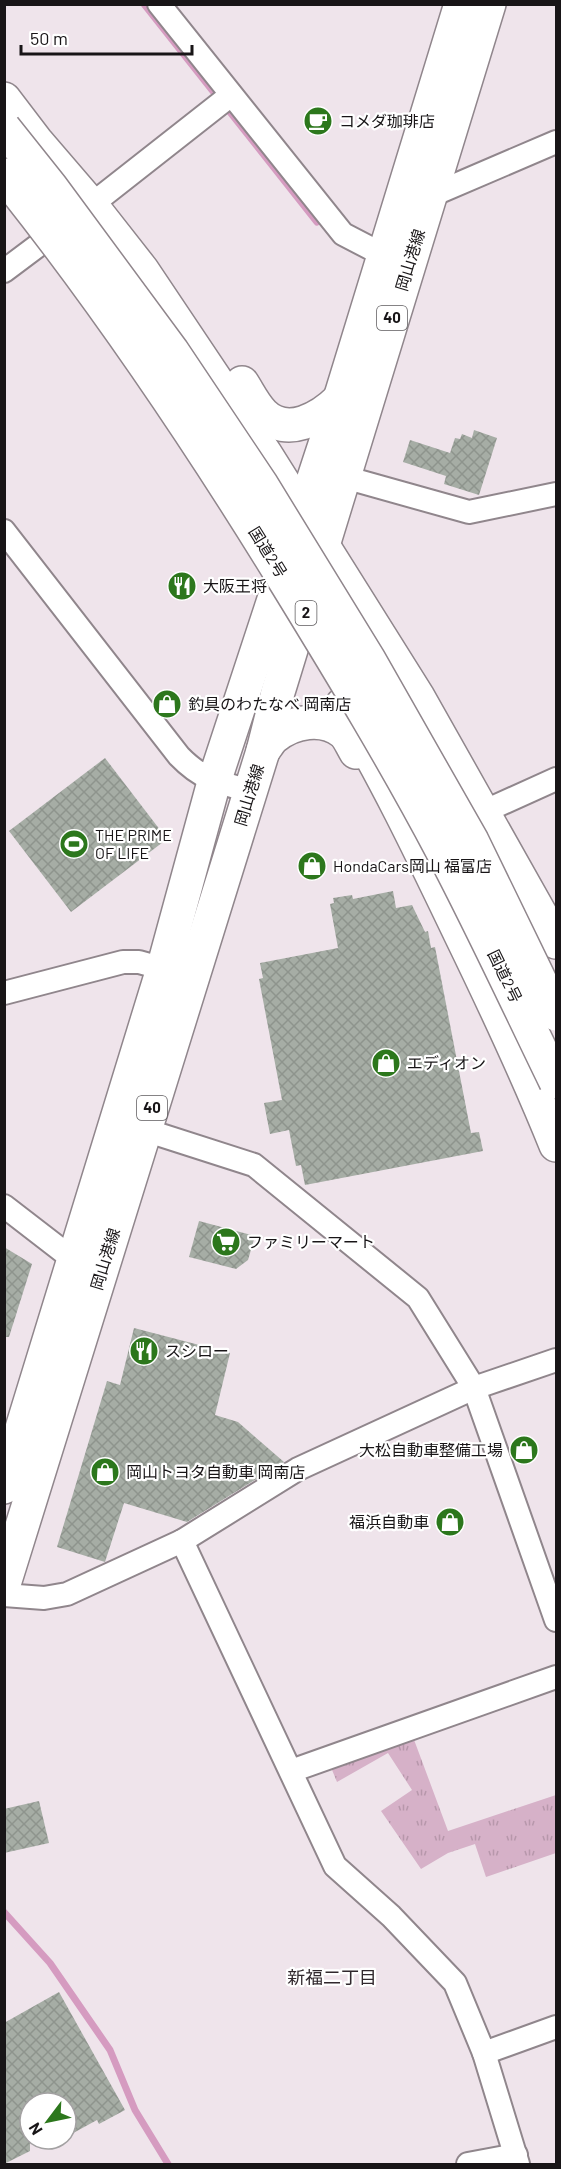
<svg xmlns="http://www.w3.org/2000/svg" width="561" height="2169" font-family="Barlow,'Noto Sans JP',sans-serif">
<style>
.grass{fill:url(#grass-tufts)}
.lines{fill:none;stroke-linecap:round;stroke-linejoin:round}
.stream{stroke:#d59bc0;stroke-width:7}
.building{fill:url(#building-cross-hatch)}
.minor-casing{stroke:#90868c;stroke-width:26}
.primary-casing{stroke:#90868c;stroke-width:36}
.trunk-casing{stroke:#90868c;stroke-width:36}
.minor{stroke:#fff;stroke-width:22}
.primary{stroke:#fff;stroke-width:33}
.trunk{stroke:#fff;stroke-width:33}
.trunk-bridge-casing{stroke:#90868c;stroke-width:36;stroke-linecap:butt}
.trunk-bridge{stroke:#fff;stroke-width:33}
.labels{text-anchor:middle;stroke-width:4.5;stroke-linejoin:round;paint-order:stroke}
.shield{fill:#fff;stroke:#5d5b5d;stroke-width:1.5}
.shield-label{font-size:15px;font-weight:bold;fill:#181517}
.poi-label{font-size:16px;fill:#181517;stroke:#fff;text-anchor:start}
.street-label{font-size:16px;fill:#181517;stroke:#fff}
.neighbourhood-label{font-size:18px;fill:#30282d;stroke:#fff}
</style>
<defs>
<pattern id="grass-tufts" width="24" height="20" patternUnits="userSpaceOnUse" patternTransform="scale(1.5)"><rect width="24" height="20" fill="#d6b1c8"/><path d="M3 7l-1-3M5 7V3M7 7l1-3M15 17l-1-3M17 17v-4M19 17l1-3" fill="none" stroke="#b797ab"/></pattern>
<pattern id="building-cross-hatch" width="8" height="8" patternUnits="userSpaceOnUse" patternTransform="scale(1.5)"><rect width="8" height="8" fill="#a6ada5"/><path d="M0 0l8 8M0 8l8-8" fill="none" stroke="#8e948d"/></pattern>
</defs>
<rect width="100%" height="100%" fill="#efe4eb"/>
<!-- grass -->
<path class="grass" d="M413 1737 448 1831 556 1795V1853L486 1877 475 1844 448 1853 421 1869 381 1811 412 1790 388 1753 337 1782 330 1765Z"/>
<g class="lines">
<!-- stream -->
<g class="stream">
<path d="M144 4 216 95"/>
<path d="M230 112 317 222"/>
<path d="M4 1912 50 1963 110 2050 135 2110 168 2164"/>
</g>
</g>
<!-- building -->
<g class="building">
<path d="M474 430 497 438 479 495 444 484 446 476 403 462 410 440 450 453 455 438 460 439 462 434 472 438Z"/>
<path d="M105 758 167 839 71 912 9 831Z"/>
<path d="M393 891 396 908 412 905 425 932 428 931 431 948 435 947 471 1133 479 1132 483 1151 305 1185 301 1165 296 1166 289 1130 270 1134 264 1103 282 1100 259 979 263 978 260 963 338 948 330 904 334 903 333 898 352 895 353 899Z"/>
<path d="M199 1221 255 1236 248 1260 236 1269 189 1257Z"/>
<path d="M4 1247 32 1264 9 1337H4Z"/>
<path d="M134 1328 230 1353 215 1415 238 1422 284 1462 187 1522 124 1503 105 1562 57 1547 107 1381 120 1385Z"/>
<path d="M39 1801 49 1843 4 1853V1809Z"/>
<path d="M59 1992 125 2110 99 2124 97 2120 66 2137V2103H30V2151L4 2164V2023Z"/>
</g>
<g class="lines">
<!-- minor casing -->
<g class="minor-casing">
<g id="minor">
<path d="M159 4 343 234 395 261"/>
<path d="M430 196 556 142"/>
<path d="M91 205 231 95"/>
<path d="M4 271 40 244"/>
<path d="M344 477 469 512 556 494"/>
<path d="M4 531 179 756C202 780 220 783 251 791"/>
<path d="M483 812 556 779"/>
<path d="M4 993 123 962H139L175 972"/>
<path d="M145 1130 254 1165 418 1298 474 1388 556 1620"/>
<path d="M4 1206 74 1260 86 1264"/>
<path d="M182 1541 335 1866 391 1916 455 1983 484 2053 518 2164"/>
<path d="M4 1595 44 1598 67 1594 182 1541 298 1469 474 1388 556 1360"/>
<path d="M291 1771 556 1677"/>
<path d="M484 2053 556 2027"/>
<path d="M468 2164 516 2155"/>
</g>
</g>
<!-- primary casing -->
<g class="primary-casing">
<g id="primary">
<path d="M4 1487 163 969 214 782 340 399 461 4"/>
<path d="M4 1584 263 751 278 692 489 4"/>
</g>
</g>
<!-- trunk casing -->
<g class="trunk-casing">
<g id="trunk">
<path d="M4 99 36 141 91 205 142 270 266 455 418 697 556 942"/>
<path d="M242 383C248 392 254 405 263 414 287 438 321 418 340 399"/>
<path d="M342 705C386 778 423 856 460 933 494 1003 527 1073 556 1145"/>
<path d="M263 751C266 747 270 740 274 737 293 721 323 716 343 732 349 737 352 746 356 752"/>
</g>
</g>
<!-- minor -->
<use href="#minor" class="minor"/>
<!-- primary -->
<use href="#primary" class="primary"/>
<!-- trunk -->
<use href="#trunk" class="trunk"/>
<!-- trunk-bridge casing -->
<g class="trunk-bridge-casing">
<g id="trunk-bridge">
<path d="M4 128 51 187 172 351 261 484 369 660 472 841 556 1014"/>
<path d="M4 175C108 305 200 442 287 584 341 672 395 761 443 852 483 928 519 1006 556 1082"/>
</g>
</g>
<!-- trunk-bridge -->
<use href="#trunk-bridge" class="trunk-bridge"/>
</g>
<!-- icons -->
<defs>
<g id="cafe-disc" transform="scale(1.5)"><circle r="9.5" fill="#2c771c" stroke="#fff"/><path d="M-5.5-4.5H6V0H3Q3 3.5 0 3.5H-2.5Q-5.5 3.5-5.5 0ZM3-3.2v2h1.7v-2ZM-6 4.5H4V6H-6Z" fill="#fff"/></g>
<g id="restaurant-disc" transform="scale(1.5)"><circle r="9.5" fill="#2c771c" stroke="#fff"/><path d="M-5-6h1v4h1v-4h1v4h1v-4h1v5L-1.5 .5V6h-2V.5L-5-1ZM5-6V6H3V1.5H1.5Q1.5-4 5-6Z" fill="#fff"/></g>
<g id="shop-disc" transform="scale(1.5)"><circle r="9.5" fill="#2c771c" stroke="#fff"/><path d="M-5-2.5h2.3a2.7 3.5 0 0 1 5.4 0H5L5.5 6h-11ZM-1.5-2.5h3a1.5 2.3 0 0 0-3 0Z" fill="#fff"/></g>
<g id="stadium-disc" transform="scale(1.5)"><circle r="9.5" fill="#2c771c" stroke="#fff"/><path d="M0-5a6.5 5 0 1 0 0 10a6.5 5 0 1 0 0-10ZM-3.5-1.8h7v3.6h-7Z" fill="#fff"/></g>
<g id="supermarket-disc" transform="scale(1.5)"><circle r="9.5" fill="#2c771c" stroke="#fff"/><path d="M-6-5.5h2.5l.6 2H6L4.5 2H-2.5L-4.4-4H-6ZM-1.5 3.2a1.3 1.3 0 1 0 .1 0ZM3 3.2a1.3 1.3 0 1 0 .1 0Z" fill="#fff"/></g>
</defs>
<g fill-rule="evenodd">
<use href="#cafe-disc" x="318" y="121"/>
<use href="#restaurant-disc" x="182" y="586"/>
<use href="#shop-disc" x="167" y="704"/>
<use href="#stadium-disc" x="74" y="844"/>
<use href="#shop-disc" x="312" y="866"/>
<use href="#shop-disc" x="386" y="1063"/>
<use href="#supermarket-disc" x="226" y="1242"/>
<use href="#restaurant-disc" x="144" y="1351"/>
<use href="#shop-disc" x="524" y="1450"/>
<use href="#shop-disc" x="105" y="1472"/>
<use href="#shop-disc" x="450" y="1522"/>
</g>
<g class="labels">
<!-- shield labels -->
<g class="shield">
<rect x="377" y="306" width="30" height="24" rx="4.5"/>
<rect x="295.5" y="601" width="21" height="24" rx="4.5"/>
<rect x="137" y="1096" width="30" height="24" rx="4.5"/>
</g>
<g class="shield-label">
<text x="392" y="323">40</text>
<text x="306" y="618">2</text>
<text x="152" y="1113">40</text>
</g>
<!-- poi labels -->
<g class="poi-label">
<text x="339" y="127">コメダ珈琲店</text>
<text x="203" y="592">大阪王将</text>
<text x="188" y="710">釣具のわたなべ 岡南店</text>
<text x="95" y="841">THE PRIME<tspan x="95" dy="18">OF LIFE</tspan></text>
<text x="333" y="872">HondaCars岡山 福富店</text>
<text x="407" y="1069">エディオン</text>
<text x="247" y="1248">ファミリーマート</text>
<text x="165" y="1357">スシロー</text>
<text x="503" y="1456" text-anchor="end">大松自動車整備工場</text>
<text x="126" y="1478">岡山トヨタ自動車 岡南店</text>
<text x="429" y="1528" text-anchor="end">福浜自動車</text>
</g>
<!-- street labels -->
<g class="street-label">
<text transform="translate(410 260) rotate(-73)" y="6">岡山港線</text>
<text transform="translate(268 552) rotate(58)" y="6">国道2号</text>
<text transform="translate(249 795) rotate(-73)" y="6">岡山港線</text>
<text transform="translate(505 976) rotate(64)" y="6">国道2号</text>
<text transform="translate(105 1259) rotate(-73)" y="6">岡山港線</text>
</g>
<!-- neighbourhood labels -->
<g class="neighbourhood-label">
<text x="332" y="1984">新福二丁目</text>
</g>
</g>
<!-- border -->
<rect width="561" height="2169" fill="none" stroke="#181517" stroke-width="12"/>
<!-- north arrow -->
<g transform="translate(48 2121) rotate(238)"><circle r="28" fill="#ffffff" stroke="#a3a1a2" stroke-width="1.5"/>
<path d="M0-4.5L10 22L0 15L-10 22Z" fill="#2c771c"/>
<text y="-9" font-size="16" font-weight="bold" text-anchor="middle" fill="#181517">N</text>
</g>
<!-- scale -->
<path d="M21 45v9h171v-9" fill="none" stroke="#181517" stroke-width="3"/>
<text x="30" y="45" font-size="18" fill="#181517" stroke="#ffffff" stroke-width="4.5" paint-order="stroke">50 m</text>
</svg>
